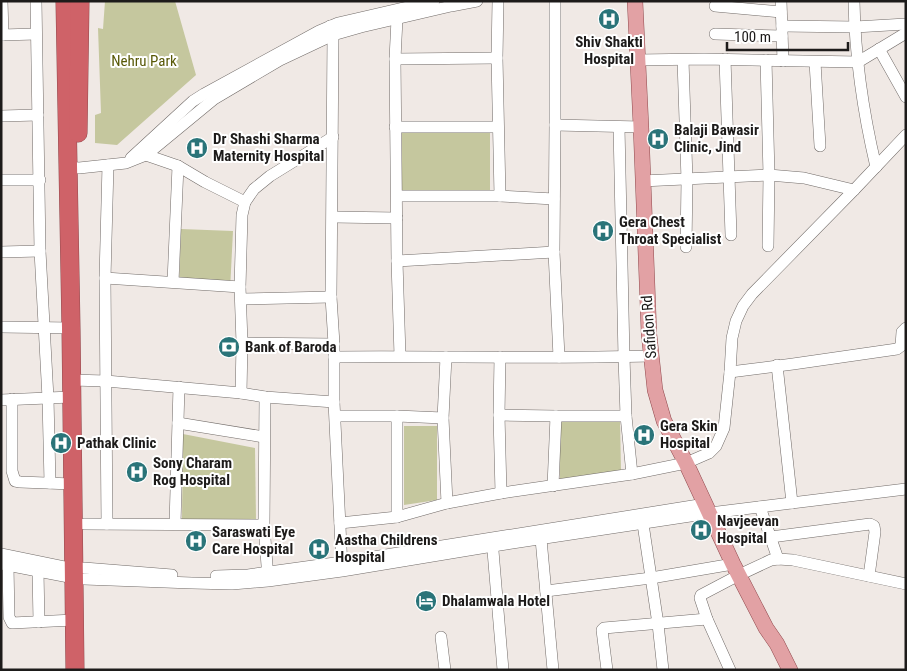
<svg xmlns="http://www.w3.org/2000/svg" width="907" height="671" font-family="'Roboto Condensed',sans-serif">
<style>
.green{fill:#c5c79e}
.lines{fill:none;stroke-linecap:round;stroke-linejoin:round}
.minor-casing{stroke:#716b68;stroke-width:12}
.major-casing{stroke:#91494d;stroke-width:16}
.highway-casing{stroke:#91494d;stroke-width:19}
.minor{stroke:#fff;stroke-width:11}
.major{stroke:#e2a1a4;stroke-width:15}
.highway{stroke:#cf6268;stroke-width:18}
.labels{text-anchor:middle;stroke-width:4;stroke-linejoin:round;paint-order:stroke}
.poi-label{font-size:15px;font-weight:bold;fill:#1d1b1a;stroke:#fff;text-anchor:start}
.park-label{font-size:15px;fill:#595907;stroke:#fff}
.street-label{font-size:15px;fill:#1d1b1a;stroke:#fff}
</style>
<rect width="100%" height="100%" fill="#f0e9e5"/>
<!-- green -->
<g class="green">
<path d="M105 1H175L196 75 117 145 95 143V115L101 113 98 28 103 29Z"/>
<rect x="402" y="132" width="88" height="68"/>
<path d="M181 229 233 231 230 290 179 288Z"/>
<path d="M620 419 621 472 560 481 559 421Z"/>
<path d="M404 426H437V500L404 505Z"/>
<path d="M183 434 255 448 256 520 182 519Z"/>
</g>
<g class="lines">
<!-- minor casing -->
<g class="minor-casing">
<g id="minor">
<path d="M2 1 3 35"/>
<path d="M36 1 40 251 48 398 50 483"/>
<path d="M498 1 497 58 500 196"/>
<path d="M555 1V125L554 252 559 357"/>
<path d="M781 1 783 61"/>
<path d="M854 1C855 57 863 112 876 167"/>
<path d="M715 6 781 12"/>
<path d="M397 19 395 59 397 261 400 356"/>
<path d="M330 26 333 35 331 297 334 344V402L342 568"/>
<path d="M782 26 855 27 906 24"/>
<path d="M715 34 782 36"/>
<path d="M1 35 36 34"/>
<path d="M879 49 906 97"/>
<path d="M395 59 497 58"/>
<path d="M725 59 731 235"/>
<path d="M637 60 704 59 858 62 906 33"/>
<path d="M683 60 687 180 686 247"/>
<path d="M766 60 769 175 768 246"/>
<path d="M815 62 820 146"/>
<path d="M1 116 38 115"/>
<path d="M555 125 641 127"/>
<path d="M395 127H498"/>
<path d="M619 127 624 357 626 416 632 474"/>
<path d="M146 155 178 166 205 182 245 202"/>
<path d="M131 158 193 101 204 94 319 31 338 23 434 1"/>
<path d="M68 167 79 168 126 163 146 155 214 99 280 60 333 35 361 27 451 6 477 1"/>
<path d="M1 180H40"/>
<path d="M642 181 769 175 804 178 854 190"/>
<path d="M397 196H500L554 199"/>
<path d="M333 217 397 218"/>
<path d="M1 252 40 251"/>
<path d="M397 261 554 252"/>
<path d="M105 278 240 287"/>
<path d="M173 282 178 166"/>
<path d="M241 299 331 297"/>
<path d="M1 327 71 328"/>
<path d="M242 343 334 344"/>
<path d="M334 357C440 356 545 359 651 356"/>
<path d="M446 357 443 418 447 503"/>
<path d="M500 357 499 415 501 493"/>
<path d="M777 365 792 503"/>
<path d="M730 372 793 364 897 349 901 346 902 332 906 328"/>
<path d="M71 380 106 381 241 393 265 397 334 402"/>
<path d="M241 393 242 343 240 287 242 215 245 202 254 189 270 176 333 137"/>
<path d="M265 397 264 525 268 579"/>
<path d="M12 399V471L15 481 20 482 72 484"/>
<path d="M1 400 71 397"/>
<path d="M499 415 556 416H626"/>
<path d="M336 416H397L443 418"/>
<path d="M178 423 264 437"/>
<path d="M553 486 556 416"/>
<path d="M760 507 778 559"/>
<path d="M397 517V416"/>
<path d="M340 523 397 517 447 503 501 493 632 474 686 463 709 453 716 446 724 428 730 372 732 338 736 321 743 306 752 294 854 190 906 135"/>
<path d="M84 524 264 525"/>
<path d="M107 524 105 278 108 165"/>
<path d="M175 524 179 387"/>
<path d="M643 524 658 624 663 670"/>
<path d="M771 537 870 524 874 526 875 532 869 576"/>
<path d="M492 539 503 670"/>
<path d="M541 539 553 670"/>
<path d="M1 554 74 569"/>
<path d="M2 564 74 578"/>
<path d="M8 566 9 617 12 623 74 620"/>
<path d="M84 568 172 575"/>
<path d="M38 571 39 622"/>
<path d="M216 576 248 575 342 562 705 504"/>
<path d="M84 579 192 583 232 584 268 581 342 571 493 546 710 513 906 489"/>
<path d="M546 591 651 578 733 564"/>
<path d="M441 637 445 670"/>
<path d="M607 670 602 630 604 628 707 619"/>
<path d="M730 670 707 619 700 598 701 595 739 575 771 560 778 559 793 560 906 584"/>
</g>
</g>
<!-- major casing -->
<g class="major-casing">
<path id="major" d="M635 1 641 127 649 334 655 390 664 421 686 463 733 564 766 628 777 644 790 670"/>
</g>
<!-- highway casing -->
<g class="highway-casing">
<g id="highway">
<path d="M65 1 71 328 75 670"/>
<path d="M78 133 80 1"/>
</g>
</g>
<!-- minor -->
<use href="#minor" class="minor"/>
<!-- major -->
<use href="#major" class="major"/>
<!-- highway -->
<use href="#highway" class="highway"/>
</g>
<!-- icons -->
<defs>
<g id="hospital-disc" transform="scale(1.125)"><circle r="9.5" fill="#2a7479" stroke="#fff"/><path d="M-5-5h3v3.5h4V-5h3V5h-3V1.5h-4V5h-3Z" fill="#fff"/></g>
<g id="bank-disc" transform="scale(1.125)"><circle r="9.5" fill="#2a7479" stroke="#fff"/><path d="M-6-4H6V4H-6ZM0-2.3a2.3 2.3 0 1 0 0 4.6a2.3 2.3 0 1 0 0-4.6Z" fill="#fff"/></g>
<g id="hotel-disc" transform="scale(1.125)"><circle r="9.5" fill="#2a7479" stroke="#fff"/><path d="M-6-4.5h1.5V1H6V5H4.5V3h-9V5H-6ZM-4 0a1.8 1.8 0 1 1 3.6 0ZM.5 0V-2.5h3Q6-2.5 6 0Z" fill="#fff"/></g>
</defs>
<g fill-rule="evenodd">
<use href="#hospital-disc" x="609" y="19"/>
<use href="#hospital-disc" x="658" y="139"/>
<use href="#hospital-disc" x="197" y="148"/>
<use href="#hospital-disc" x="603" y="231"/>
<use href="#bank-disc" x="229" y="347"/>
<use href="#hospital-disc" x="644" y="435"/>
<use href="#hospital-disc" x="61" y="443"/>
<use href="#hospital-disc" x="137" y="472"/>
<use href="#hospital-disc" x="701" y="530"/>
<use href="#hospital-disc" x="196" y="541"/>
<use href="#hospital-disc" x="319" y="549"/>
<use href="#hotel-disc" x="426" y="601"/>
</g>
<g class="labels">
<!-- poi labels -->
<g class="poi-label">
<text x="609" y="47" text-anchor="middle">Shiv Shakti<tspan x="609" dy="17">Hospital</tspan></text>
<text x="674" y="135">Balaji Bawasir<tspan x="674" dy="17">Clinic, Jind</tspan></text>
<text x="213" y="144">Dr Shashi Sharma<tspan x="213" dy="17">Maternity Hospital</tspan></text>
<text x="619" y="227">Gera Chest<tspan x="619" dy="17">Throat Specialist</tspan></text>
<text x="245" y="352">Bank of Baroda</text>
<text x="660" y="431">Gera Skin<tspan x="660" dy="17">Hospital</tspan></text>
<text x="77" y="448">Pathak Clinic</text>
<text x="153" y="468">Sony Charam<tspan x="153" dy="17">Rog Hospital</tspan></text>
<text x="717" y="526">Navjeevan<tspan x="717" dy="17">Hospital</tspan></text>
<text x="212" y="537">Saraswati Eye<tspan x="212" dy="17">Care Hospital</tspan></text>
<text x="335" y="545">Aastha Childrens<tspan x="335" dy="17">Hospital</tspan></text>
<text x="442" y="606">Dhalamwala Hotel</text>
</g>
<!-- park labels -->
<g class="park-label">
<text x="144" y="66">Nehru Park</text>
</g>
<!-- street labels -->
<g class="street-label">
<text transform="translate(649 327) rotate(-94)" y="5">Safidon Rd</text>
</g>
</g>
<!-- border -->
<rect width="907" height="671" fill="none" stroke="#1d1b1a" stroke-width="5"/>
<!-- scale -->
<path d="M727 42v8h121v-8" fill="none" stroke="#1d1b1a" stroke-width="2.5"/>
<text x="734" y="42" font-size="15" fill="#1d1b1a" stroke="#ffffff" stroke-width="4" paint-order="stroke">100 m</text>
</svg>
